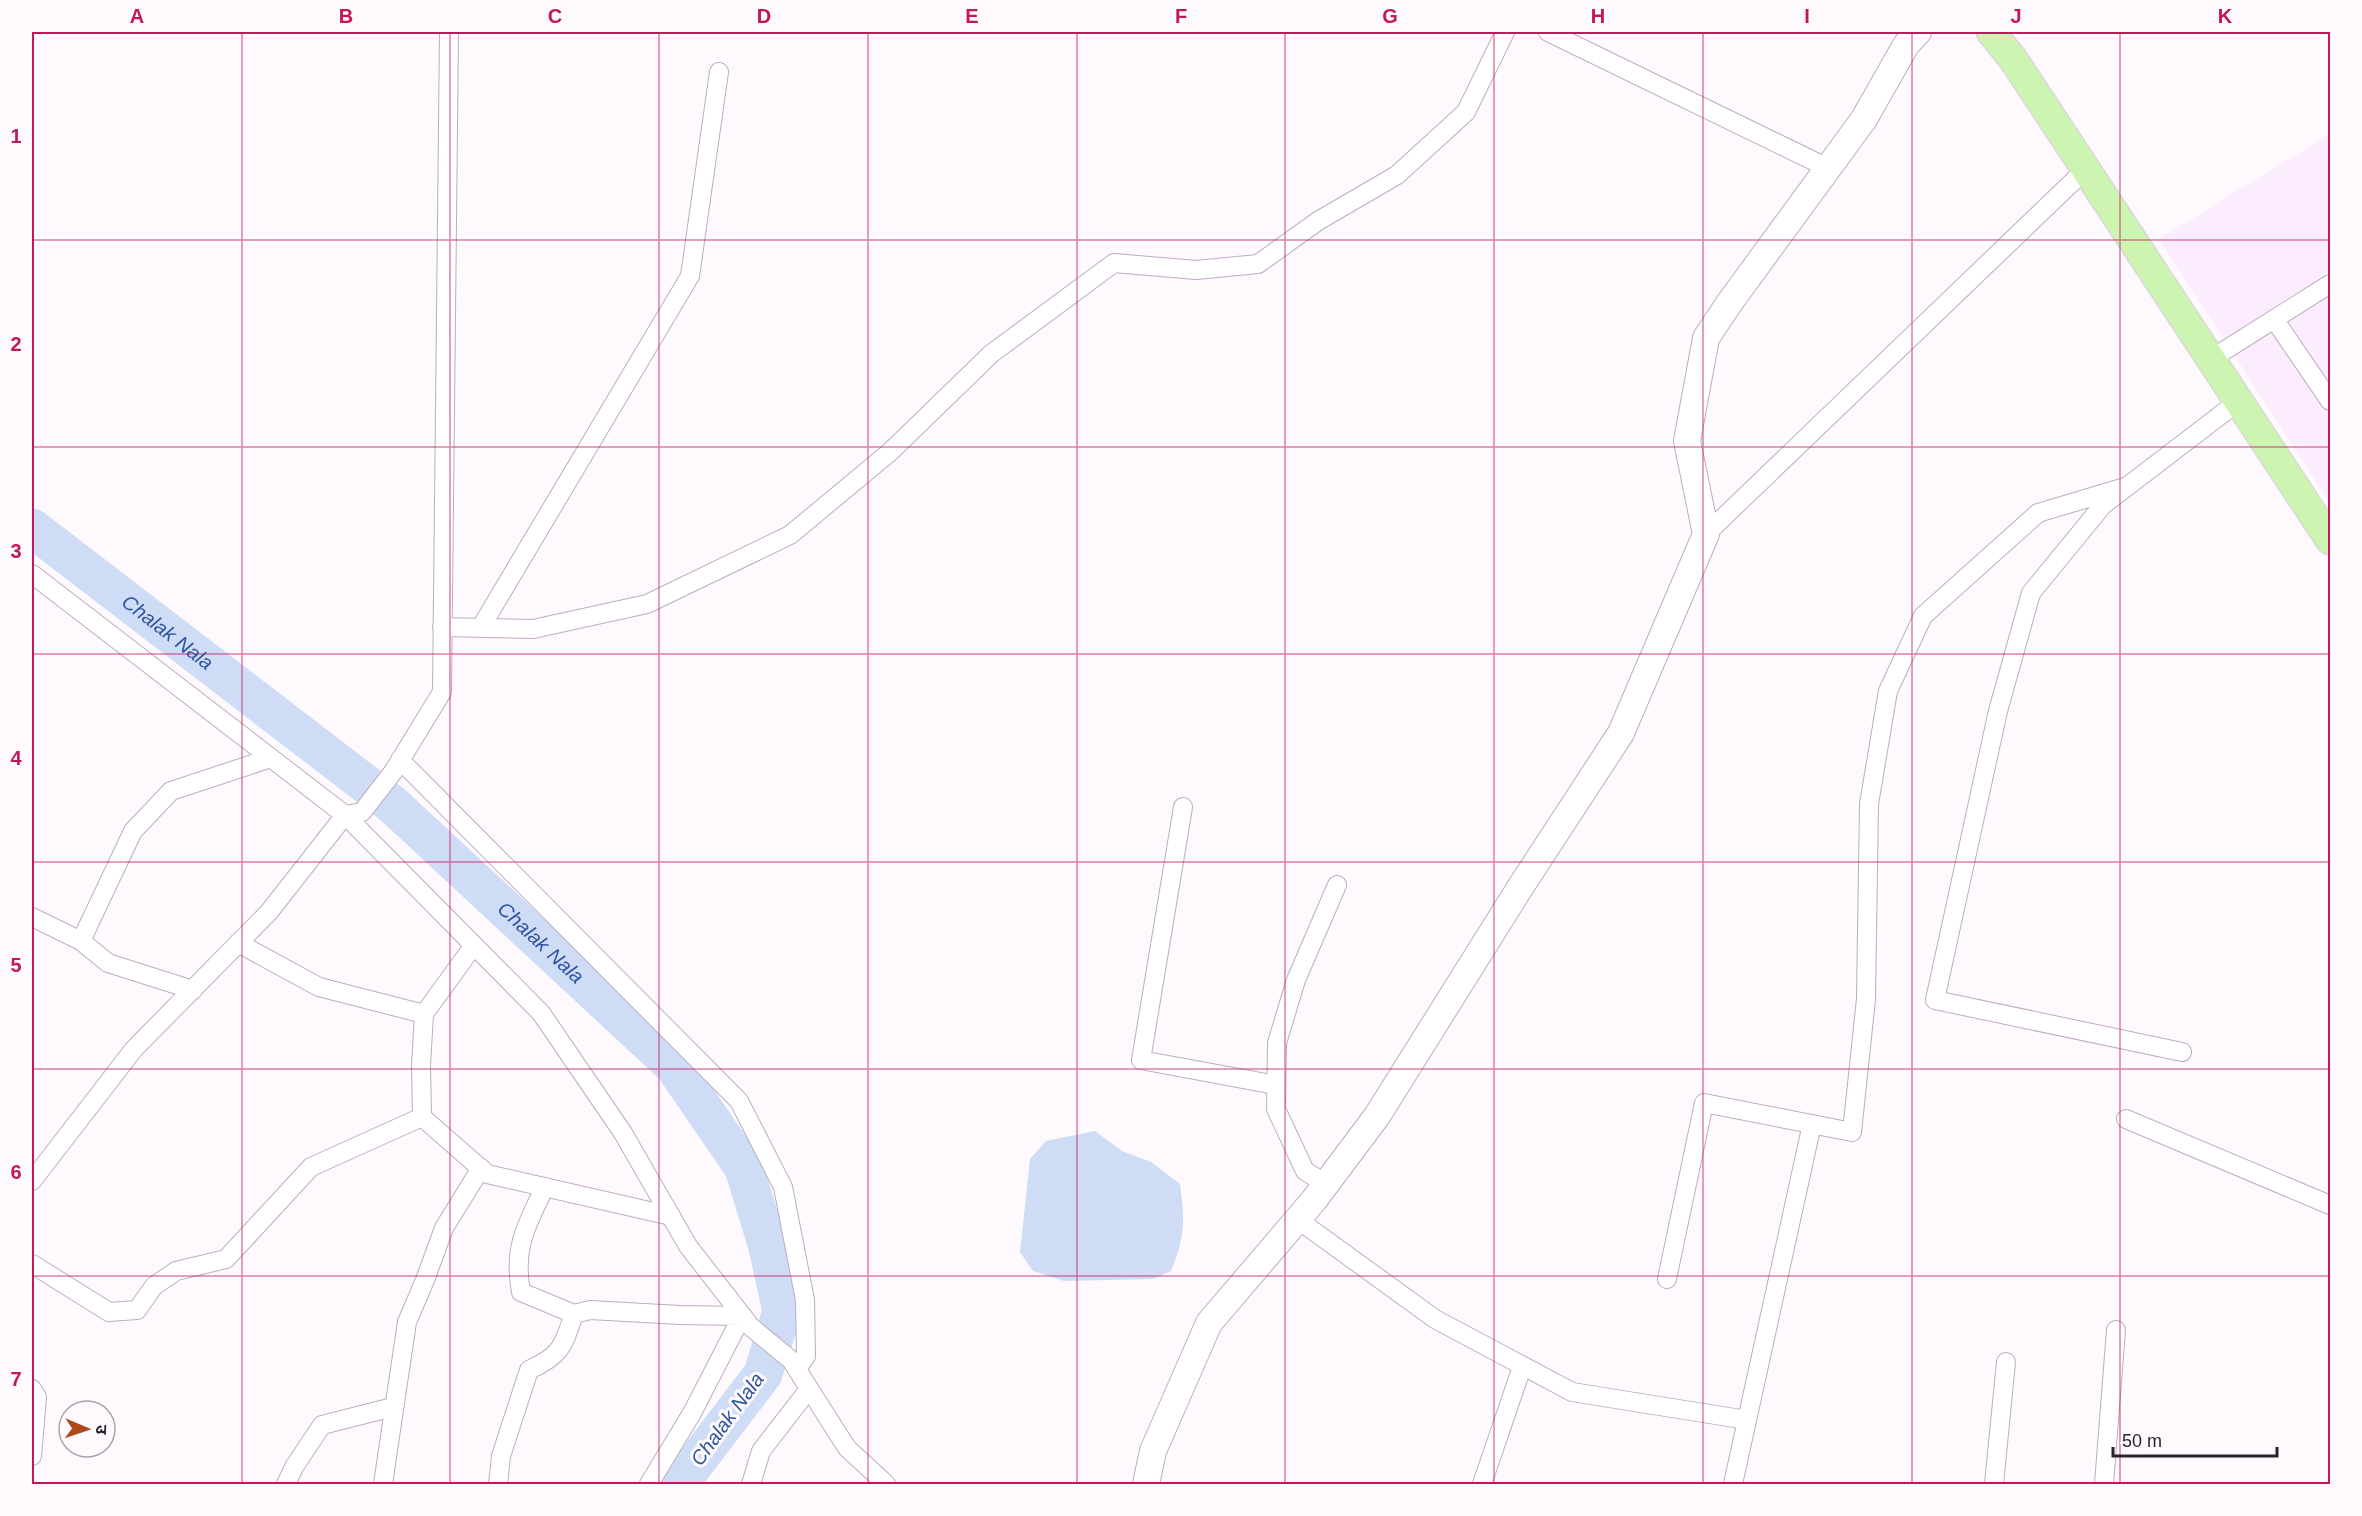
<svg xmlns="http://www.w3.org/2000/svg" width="2362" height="1516" font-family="Helvetica,'Noto Sans Devanagari',sans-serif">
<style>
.built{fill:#fcedfe}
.water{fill:#cedcf6}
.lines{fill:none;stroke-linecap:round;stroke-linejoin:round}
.river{stroke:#cedcf6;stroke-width:39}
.street-casing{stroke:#bfacc2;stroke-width:20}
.secondary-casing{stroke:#bfacc2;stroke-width:28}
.primary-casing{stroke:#d9d7d9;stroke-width:31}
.street{stroke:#fff;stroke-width:18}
.secondary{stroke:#fff;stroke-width:26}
.primary{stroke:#cdf4b0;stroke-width:28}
.grid{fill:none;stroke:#c2185b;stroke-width:1.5;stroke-opacity:0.55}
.labels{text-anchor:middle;stroke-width:6;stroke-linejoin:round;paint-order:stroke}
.water-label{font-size:20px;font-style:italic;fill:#30549d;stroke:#fdf9fd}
.neatline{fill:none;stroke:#c2185b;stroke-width:2}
.grid-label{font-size:20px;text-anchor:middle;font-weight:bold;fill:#c2185b}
</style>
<rect width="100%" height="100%" fill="#fdf9fd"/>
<!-- built -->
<path class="built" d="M2330 134V503L2159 239Z"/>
<!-- water -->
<path class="water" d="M1095 1131 1122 1151 1151 1162 1180 1184C1185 1219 1185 1238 1171 1271L1153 1279 1064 1281 1033 1271 1020 1252 1030 1159 1046 1141Z"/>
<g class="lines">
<!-- river -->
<path class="river" id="s1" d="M32 528 393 805 674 1066 744 1168 768 1247 782 1311 763 1374 679 1484"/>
<!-- street casing -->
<g class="street-casing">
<g id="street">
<path d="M1548 32 1828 168"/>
<path d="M2274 319 2330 401"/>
<path d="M2211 359 2330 284"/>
<path d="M1706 534 2086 169"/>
<path d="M32 574 345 815 541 1013 623 1133 688 1246 751 1327 791 1360 847 1448 886 1484"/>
<path d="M442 627 533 629 647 604 790 535 890 452 991 354 1114 263 1196 270 1258 264 1318 221 1397 175 1466 112 1505 32"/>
<path d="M481 627 690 276 719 72"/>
<path d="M400 760 739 1101 783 1187 805 1300 806 1356 797 1369"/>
<path d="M1183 807 1141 1060 1276 1085"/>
<path d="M32 917 81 941"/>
<path d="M238 943 319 987 424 1014"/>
<path d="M474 945 424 1014 421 1066 422 1117 487 1174 671 1216"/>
<path d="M193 990 108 963 81 941 133 831 171 791 271 758"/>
<path d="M2182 1052 1935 1000 1998 711 2031 593 2103 505 2239 401"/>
<path d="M2126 1119 2330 1205"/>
<path d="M32 1181 134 1049 269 912 345 815 362 812 393 772 442 692 449 32"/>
<path d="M1326 1184 1305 1171 1276 1109 1277 1043 1296 980 1337 885"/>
<path d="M545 1187C526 1226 513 1247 521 1292L574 1314"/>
<path d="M1297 1219 1435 1319 1572 1392 1747 1420"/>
<path d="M32 1264 109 1312 137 1310 154 1286 176 1271 226 1259 311 1167 422 1117"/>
<path d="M1667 1279 1704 1103 1852 1132 1866 999 1869 804 1888 691 1923 616 2038 513 2128 486"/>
<path d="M32 1389 37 1397 32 1456"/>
<path d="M286 1484 294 1467 322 1425 393 1407"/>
<path d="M383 1484 407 1322 425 1280 444 1228 481 1168"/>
<path d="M498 1484 501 1456 529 1370C562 1355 563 1346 574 1314L590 1310 680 1315 742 1316 692 1413 649 1484"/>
<path d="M751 1484 761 1451 809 1389"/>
<path d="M1482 1484 1522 1367"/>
<path d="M1733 1484 1812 1124"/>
<path d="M1994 1484 2006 1362"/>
<path d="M2104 1484 2116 1330"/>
</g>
</g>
<!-- secondary casing -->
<g class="secondary-casing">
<path id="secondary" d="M1146 1484 1153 1451 1209 1323 1314 1200 1377 1116 1523 883 1621 733 1706 534 1687 441 1706 338 1730 302 1864 119 1906 45 1918 32"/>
</g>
<!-- primary casing -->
<g class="primary-casing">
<path id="primary" d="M1991 32 2013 59 2330 540"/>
</g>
<!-- street -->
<use href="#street" class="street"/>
<!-- secondary -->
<use href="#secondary" class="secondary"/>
<!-- primary -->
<use href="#primary" class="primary"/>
</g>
<!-- grid -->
<path class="grid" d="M242 32V1484M450 32V1484M659 32V1484M868 32V1484M1077 32V1484M1285 32V1484M1494 32V1484M1703 32V1484M1912 32V1484M2120 32V1484M32 240H2330M32 447H2330M32 654H2330M32 862H2330M32 1069H2330M32 1276H2330"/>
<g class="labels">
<!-- water labels -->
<g class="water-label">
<text dy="7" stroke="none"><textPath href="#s1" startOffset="171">Chalak Nala</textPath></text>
<text dy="7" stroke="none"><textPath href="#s1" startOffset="657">Chalak Nala</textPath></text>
<text transform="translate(727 1419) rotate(-54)" y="7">Chalak Nala</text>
</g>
</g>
<!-- border -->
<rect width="2362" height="1516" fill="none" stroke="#fdf9fd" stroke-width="66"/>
<!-- north arrow -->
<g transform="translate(87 1429) rotate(92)"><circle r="28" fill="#fdf9fd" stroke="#a9a3a9" stroke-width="1.5"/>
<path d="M0-4.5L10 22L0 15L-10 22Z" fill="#ae491c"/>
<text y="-9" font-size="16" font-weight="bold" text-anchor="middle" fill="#2a232b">उ</text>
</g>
<!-- scale -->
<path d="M2113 1447v9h164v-9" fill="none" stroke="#2a232b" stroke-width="3"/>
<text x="2122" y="1447" font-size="18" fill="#2a232b" stroke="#fdf9fd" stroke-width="4.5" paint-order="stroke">50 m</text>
<rect x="33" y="33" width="2296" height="1450" class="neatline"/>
<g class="grid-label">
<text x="137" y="23">A</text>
<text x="346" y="23">B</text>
<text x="555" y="23">C</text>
<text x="764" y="23">D</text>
<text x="972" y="23">E</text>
<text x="1181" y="23">F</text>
<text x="1390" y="23">G</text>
<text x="1598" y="23">H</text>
<text x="1807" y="23">I</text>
<text x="2016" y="23">J</text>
<text x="2225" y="23">K</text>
<text x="16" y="143">1</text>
<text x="16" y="351">2</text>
<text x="16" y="558">3</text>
<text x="16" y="765">4</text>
<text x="16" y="972">5</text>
<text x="16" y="1179">6</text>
<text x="16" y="1386">7</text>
</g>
</svg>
